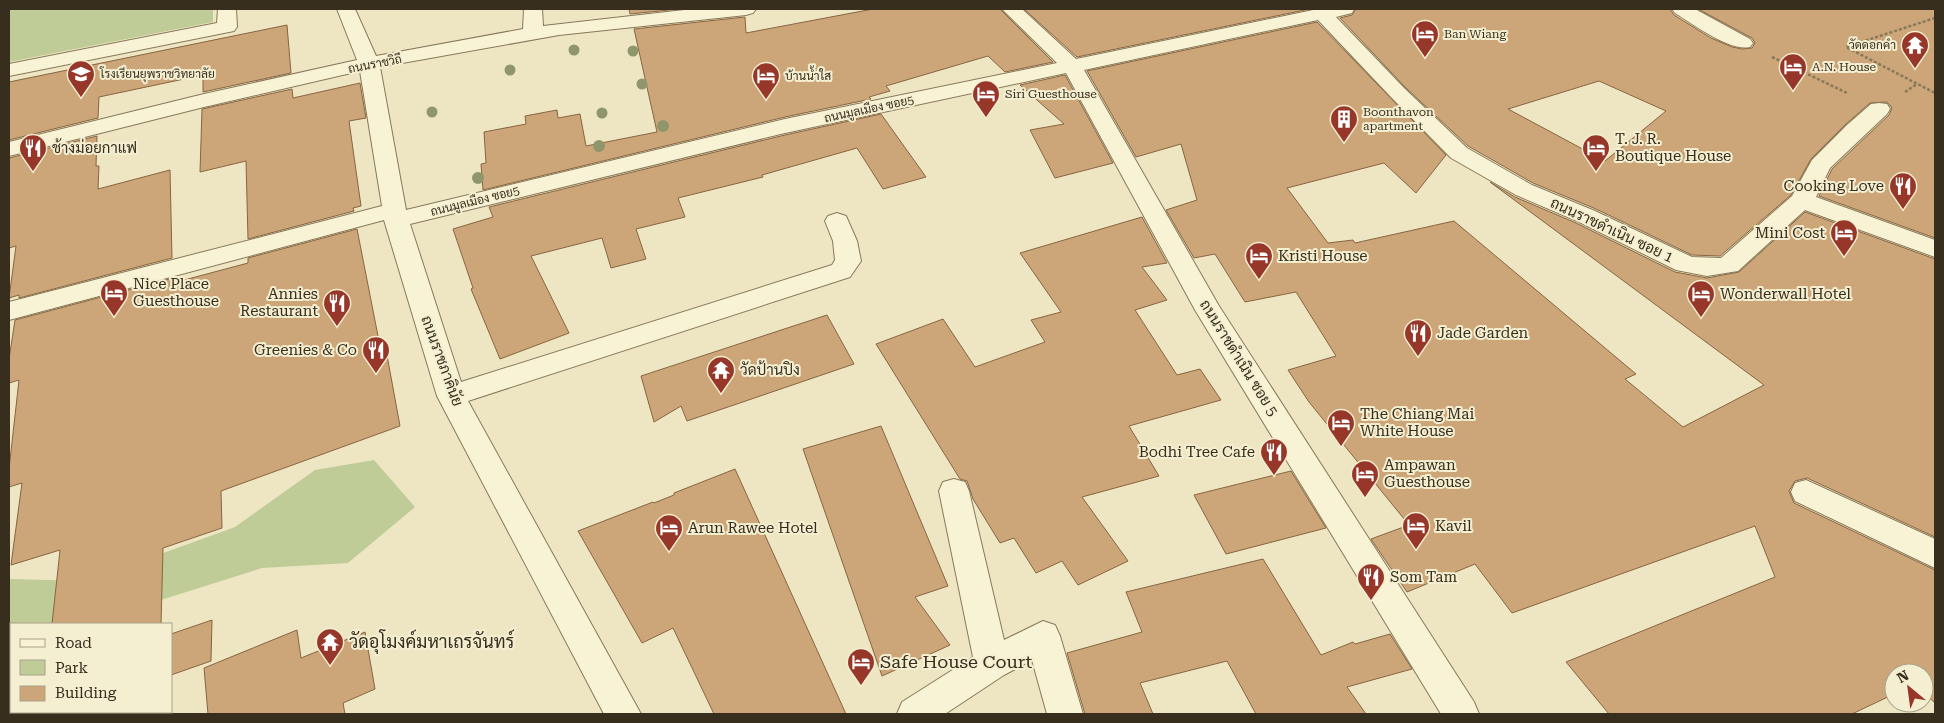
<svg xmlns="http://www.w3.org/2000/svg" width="1944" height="723" font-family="'Roboto Serif',Sarabun,serif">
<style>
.green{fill:#bfcc97}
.building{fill:#cca679;stroke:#876540;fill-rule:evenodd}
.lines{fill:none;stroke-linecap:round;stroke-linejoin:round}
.minor-casing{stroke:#88785a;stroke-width:2}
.path{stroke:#88785a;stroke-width:2.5;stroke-dasharray:3 2;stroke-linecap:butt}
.minor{fill:#f9f3d6;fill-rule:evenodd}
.tree{fill:#8f966c}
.labels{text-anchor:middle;stroke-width:4;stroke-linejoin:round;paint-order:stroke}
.far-poi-label{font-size:12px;fill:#382e1e;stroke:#f5efd2;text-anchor:start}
.far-street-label{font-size:12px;fill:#382e1e;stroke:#f5efd2}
.poi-label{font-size:15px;fill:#382e1e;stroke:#f5efd2;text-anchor:start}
.street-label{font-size:15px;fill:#382e1e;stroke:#f5efd2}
.near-poi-label{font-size:18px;fill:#382e1e;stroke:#f5efd2;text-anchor:start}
</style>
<rect width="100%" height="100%" fill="#eee6c3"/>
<!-- green -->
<g class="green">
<path d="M9 9H213V22L9 62Z"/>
<path d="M374 460 415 507 348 563 262 568 85 624H11V688L9 690V579L86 581 235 527 315 470Z"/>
</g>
<!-- building -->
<g class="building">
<path d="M629 9H679L630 14Z"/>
<path d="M873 9H1000L1053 62 1005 72 988 56 886 86 890 91 869 97 871 99 785 117 483 190 481 164 486 163 484 132 526 124 525 116 557 110 558 118 580 114 586 146 657 132 634 29 745 17 746 33Z"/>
<path d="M1024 9H1310L1077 57Z"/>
<path d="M1356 9H1670L1674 15 1711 38 1732 47 1742 49 1752 48 1755 43 1752 38 1698 9H1935V238L1819 196 1832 169 1889 115 1892 108 1887 102 1870 103 1846 124 1811 159 1791 195 1720 256 1692 255 1596 209 1533 183 1468 146 1405 87 1340 18 1352 15ZM1599 81 1666 111 1605 161 1508 109Z"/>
<path d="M1317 22 1446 155 1416 193 1384 163 1287 188 1328 243 1353 240 1355 243 1454 221 1636 374 1625 379 1683 427 1764 385 1490 182 1515 197 1576 223 1675 272 1707 278 1739 272 1805 212 1935 259V537L1807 478 1795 481 1789 491 1794 503 1935 570V703L1924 693V673H1894V694L1852 714H1609L1566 662 1775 577 1755 526 1512 613 1475 564 1407 592 1371 539 1409 525 1309 402 1288 370 1336 356 1296 292 1245 302 1215 254 1194 258 1166 210 1197 200 1181 144 1136 157 1087 71Z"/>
<path d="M287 25 291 73 203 92V75L99 97 98 118 9 140V82Z"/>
<path d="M1065 75 1113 163 1055 178 1030 130 1064 124 1020 85Z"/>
<path d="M360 83 366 118 349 121 361 206 353 208 354 211 248 239 246 161 200 172 202 109 292 89 293 98Z"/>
<path d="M881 114 926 177 883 189 857 148 762 175 763 177 678 198 685 217 636 229 646 259 611 268 602 238 531 256 569 333 500 359 471 289 473 288 453 229 493 217 489 207 785 135Z"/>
<path d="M97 136 96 166H99L98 189 170 170 172 258 19 298V295L9 298 16 246 9 248V158Z"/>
<path d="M1142 217 1167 263 1142 267 1167 300 1135 310 1177 375 1200 369 1221 400 1129 426 1159 476 1082 497 1128 561 1078 585 1062 561 1036 573 1014 538 1000 543 973 499 967 481 960 479 876 344 943 319 975 367 1045 342 1031 320 1061 312 1020 253Z"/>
<path d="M357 229 379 341 384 339 400 426 221 491 222 528 163 548 161 624H52L60 550 11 565 22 483 9 487V469L19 380 9 383V359L15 320 173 278V283L248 263V258Z"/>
<path d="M827 315 854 364 687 421 681 406 654 422 641 376Z"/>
<path d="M881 426 948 586 915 597 950 645 882 676 803 449Z"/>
<path d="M735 469 846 714H714L673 628 642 643 578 531 653 502 654 503 674 495V493Z"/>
<path d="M1291 471 1326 528 1226 554 1194 495Z"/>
<path d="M1263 559 1321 655 1353 642 1355 644 1390 634 1412 669 1347 687 1366 714H1256L1227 661 1140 683 1153 714H1085L1067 653 1142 632 1126 592Z"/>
<path d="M212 620 211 661 171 675V634Z"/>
<path d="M297 630 301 658 365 632 375 689 343 703 345 714H208L204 668Z"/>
</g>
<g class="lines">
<!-- minor casing -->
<g class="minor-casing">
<g id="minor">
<path d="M218 9H236L237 27 234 31 9 76V64L217 23Z"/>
<path d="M337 9H355L376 56 523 29 524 9H542L543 26 693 9H756L753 13 746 15 559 35 380 67 406 210 785 119 1057 63 1002 9H1022L1076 59 1318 9H1354L1352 13 1336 17 1404 88 1467 148 1532 185 1595 211 1692 257 1721 258 1792 196 1812 160 1847 125 1871 104 1879 103 1887 104 1890 109 1887 114 1830 168 1816 197 1935 240V257L1805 210 1738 271 1707 276 1676 270 1577 221 1516 195 1451 158 1390 96 1318 20 1084 70 1219 306 1474 702 1479 714H1441L1195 310 1066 73 785 133 410 224 461 382 832 265 835 260 833 241 825 221 828 216 837 213 846 216 857 241 861 261 850 277 468 401 641 714H604L437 396 384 220 9 320V302L382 206 360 71 204 107 9 156V142L204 94 357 60Z"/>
<path d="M1672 9H1695L1750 39 1753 43 1750 47C1730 52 1693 24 1675 13Z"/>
<path d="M954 479 965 482 969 491 1004 640 1043 621 1055 625 1060 636 1083 714H1047L1032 660 1004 675 945 714H897L902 702 973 657 939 491 943 482Z"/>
<path d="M1806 480 1935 539V568L1795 501 1791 492 1795 483Z"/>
</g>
</g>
<!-- path -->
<g class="path">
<path d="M1935 18 1846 47 1935 93"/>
<path d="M1772 57 1847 93"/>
<path d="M1905 92 1917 84"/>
</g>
<!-- minor -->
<use href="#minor" class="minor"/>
</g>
<!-- trees -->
<g class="tree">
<circle cx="574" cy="50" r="5.5"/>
<circle cx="633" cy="51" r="5.5"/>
<circle cx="510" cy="70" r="5.5"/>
<circle cx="642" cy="84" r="5.5"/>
<circle cx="432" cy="112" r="5.5"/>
<circle cx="602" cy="113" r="5.5"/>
<circle cx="663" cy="126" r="6"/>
<circle cx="599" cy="146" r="6"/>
<circle cx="478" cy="178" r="6"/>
</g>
<!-- icons -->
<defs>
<g id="hotel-pin" transform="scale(1.4375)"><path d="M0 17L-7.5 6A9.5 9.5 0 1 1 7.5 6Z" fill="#96372a" stroke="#f5efd2"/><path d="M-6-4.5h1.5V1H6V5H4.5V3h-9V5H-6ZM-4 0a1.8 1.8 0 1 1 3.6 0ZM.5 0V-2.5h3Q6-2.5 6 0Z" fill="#fff"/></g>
<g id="temple-pin" transform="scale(1.4375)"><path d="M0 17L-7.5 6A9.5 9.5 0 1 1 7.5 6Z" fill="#96372a" stroke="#f5efd2"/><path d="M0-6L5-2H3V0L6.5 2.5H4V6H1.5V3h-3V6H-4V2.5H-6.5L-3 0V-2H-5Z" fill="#fff"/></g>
<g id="school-pin" transform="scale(1.4375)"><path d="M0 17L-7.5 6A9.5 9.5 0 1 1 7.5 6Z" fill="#96372a" stroke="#f5efd2"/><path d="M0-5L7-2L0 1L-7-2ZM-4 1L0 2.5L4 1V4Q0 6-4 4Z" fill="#fff"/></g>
<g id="building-pin" transform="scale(1.4375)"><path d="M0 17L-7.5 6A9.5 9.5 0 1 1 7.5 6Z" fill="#96372a" stroke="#f5efd2"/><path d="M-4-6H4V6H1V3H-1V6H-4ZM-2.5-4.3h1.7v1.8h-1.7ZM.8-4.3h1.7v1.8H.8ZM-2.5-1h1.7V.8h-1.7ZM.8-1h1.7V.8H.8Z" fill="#fff"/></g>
<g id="restaurant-pin" transform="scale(1.4375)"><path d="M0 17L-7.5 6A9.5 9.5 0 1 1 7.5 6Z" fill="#96372a" stroke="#f5efd2"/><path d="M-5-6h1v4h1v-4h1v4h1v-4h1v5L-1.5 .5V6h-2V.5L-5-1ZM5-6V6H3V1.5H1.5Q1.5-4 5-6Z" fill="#fff"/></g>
</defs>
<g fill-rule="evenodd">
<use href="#hotel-pin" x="1425" y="34"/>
<use href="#temple-pin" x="1915" y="45"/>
<use href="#hotel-pin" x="1793" y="67"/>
<use href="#school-pin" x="81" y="74"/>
<use href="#hotel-pin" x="766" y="76"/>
<use href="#hotel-pin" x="986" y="94"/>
<use href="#building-pin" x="1344" y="119"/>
<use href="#restaurant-pin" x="33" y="148"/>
<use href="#hotel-pin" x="1596" y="148"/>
<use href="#restaurant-pin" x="1903" y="186"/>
<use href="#hotel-pin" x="1844" y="233"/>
<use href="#hotel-pin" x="1259" y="256"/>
<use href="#hotel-pin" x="114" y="293"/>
<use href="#hotel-pin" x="1701" y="294"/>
<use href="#restaurant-pin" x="337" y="303"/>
<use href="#restaurant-pin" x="1418" y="333"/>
<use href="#restaurant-pin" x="376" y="350"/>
<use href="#temple-pin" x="721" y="370"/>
<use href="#hotel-pin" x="1341" y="423"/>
<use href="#restaurant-pin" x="1274" y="452"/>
<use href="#hotel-pin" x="1365" y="474"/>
<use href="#hotel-pin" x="1416" y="526"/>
<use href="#hotel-pin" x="669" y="528"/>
<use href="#restaurant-pin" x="1371" y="577"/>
<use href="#temple-pin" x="330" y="642"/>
<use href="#hotel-pin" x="861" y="662"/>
</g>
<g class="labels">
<!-- far-poi labels -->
<g class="far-poi-label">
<text x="1444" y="38">Ban Wiang</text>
<text x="1896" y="49" text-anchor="end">วัดดอกคำ</text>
<text x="1812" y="71">A.N. House</text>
<text x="100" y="78">โรงเรียนยุพราชวิทยาลัย</text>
<text x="785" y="80">บ้านน้ำใส</text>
<text x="1005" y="98">Siri Guesthouse</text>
<text x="1363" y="116">Boonthavon<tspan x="1363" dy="14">apartment</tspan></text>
</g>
<!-- far-street labels -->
<g class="far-street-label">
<text transform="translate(375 64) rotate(-11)" y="4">ถนนราชวิถี</text>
<text transform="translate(869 109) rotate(-12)" y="4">ถนนมูลเมือง ซอย5</text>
<text transform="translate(475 201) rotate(-14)" y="4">ถนนมูลเมือง ซอย5</text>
</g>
<!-- poi labels -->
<g class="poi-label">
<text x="1615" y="144">T. J. R.<tspan x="1615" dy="17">Boutique House</tspan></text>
<text x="52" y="153">ช้างม่อยกาแฟ</text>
<text x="1884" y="191" text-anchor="end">Cooking Love</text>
<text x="1825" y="238" text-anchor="end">Mini Cost</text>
<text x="1278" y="261">Kristi House</text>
<text x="133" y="289">Nice Place<tspan x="133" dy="17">Guesthouse</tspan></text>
<text x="318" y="299" text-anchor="end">Annies<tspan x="318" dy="17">Restaurant</tspan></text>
<text x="1720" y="299">Wonderwall Hotel</text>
<text x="1437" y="338">Jade Garden</text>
<text x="357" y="355" text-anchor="end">Greenies &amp; Co</text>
<text x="740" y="375">วัดป้านปิง</text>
<text x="1360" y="419">The Chiang Mai<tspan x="1360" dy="17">White House</tspan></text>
<text x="1255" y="457" text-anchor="end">Bodhi Tree Cafe</text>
<text x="1384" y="470">Ampawan<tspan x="1384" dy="17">Guesthouse</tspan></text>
<text x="1435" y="531">Kavil</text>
<text x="688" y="533">Arun Rawee Hotel</text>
<text x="1390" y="582">Som Tam</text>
</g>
<!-- street labels -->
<g class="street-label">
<text transform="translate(1612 230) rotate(25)" y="5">ถนนราชดำเนิน ซอย 1</text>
<text transform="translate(1239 358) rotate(58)" y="5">ถนนราชดำเนิน ซอย 5</text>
<text transform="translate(442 361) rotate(70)" y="5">ถนนราชภาคินัย</text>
</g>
<!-- near-poi labels -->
<g class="near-poi-label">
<text x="349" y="648">วัดอุโมงค์มหาเถรจันทร์</text>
<text x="880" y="668">Safe House Court</text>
</g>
</g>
<!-- border -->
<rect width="1944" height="723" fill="none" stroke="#382e1e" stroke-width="20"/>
<!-- legend -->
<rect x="10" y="623" width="162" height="90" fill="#f5efd2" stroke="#a9a28a"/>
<rect x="20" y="639" width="25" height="8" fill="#f9f3d6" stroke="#a9a28a"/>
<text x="55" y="648" font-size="15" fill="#382e1e">Road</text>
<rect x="20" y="660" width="25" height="15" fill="#bfcc97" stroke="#a9a28a"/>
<text x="55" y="673" font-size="15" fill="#382e1e">Park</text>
<rect x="20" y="686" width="25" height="15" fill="#cca679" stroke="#a9a28a"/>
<text x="55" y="698" font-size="15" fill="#382e1e">Building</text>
<!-- north arrow -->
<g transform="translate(1909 688) rotate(331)"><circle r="24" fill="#f5efd2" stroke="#a9a28a"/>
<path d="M0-4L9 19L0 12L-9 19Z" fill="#96372a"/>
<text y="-8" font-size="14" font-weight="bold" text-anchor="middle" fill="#382e1e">N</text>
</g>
</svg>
